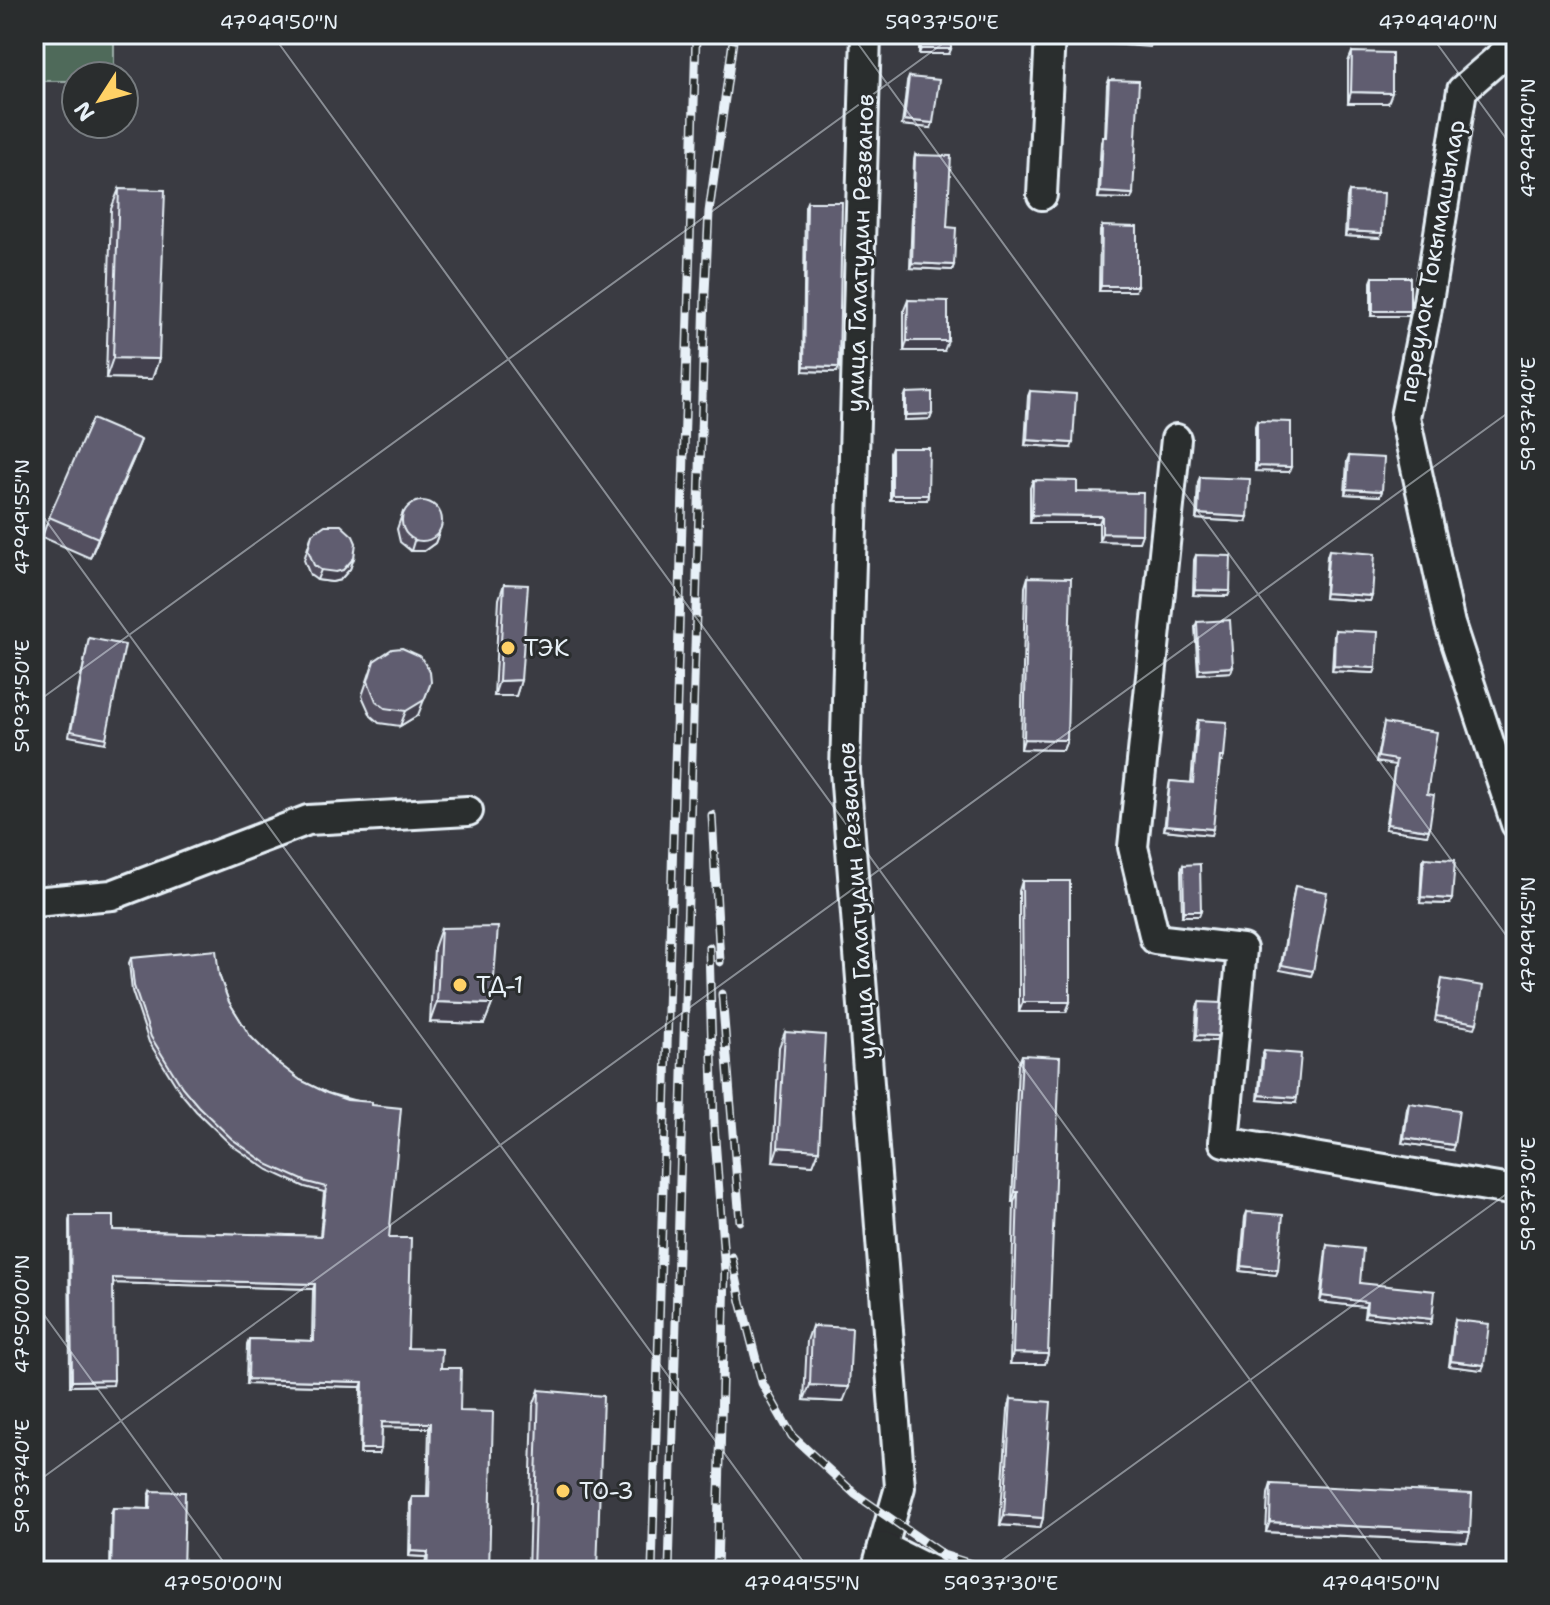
<svg xmlns="http://www.w3.org/2000/svg" width="1550" height="1605" font-family="'Shantell Sans',sans-serif">
<style>
.green{fill:#4f6b5a;stroke:#9caea9;stroke-width:2}
.lines{fill:none;stroke-linecap:round;stroke-linejoin:round}
.minor-casing{stroke:#e8f1f8;stroke-width:34}
.minor{stroke:#2a2d2e;stroke-width:28}
.rail-casing{stroke:#e8f1f8;stroke-width:9}
.rail{stroke:#2a2d2e;stroke-width:6;stroke-dasharray:18;stroke-linecap:butt}
.wall{fill:#53505f;stroke:#e8f1f8;stroke-width:2}
.shaded-wall{fill:#43414e;stroke:#e8f1f8;stroke-width:2}
.building{fill:#605d6f;stroke:#e8f1f8;stroke-width:2}
.ticks{fill:none;stroke:#e8f1f8;stroke-width:2;stroke-opacity:0.45}
.poi-dot{fill:#ffd166;stroke:#2a2d2e;stroke-width:3}
.labels{text-anchor:middle;stroke-width:6;stroke-linejoin:round;paint-order:stroke}
.street-label{font-size:24px;fill:#e8f1f8;stroke:#2a2d2e}
.poi-label{font-size:24px;fill:#e8f1f8;stroke:#2a2d2e;text-anchor:start}
.neatline{fill:none;stroke:#e8f1f8;stroke-width:3}
.ticks-label{font-size:20px;text-anchor:middle;fill:#e8f1f8}
</style>
<rect width="100%" height="100%" fill="#3a3b42"/>
<filter id="ink" filterUnits="userSpaceOnUse"><feTurbulence type="fractalNoise" baseFrequency=".0125" numOctaves="2"/><feDisplacementMap in="SourceGraphic" scale="16" xChannelSelector="R" yChannelSelector="G"/><feConvolveMatrix kernelMatrix="1 2 1 2 8 2 1 2 1" color-interpolation-filters="sRGB"/></filter>
<g filter="url(#ink)">
<!-- green -->
<path class="green" d="M34 34H114V76H76V81H34Z"/>
<g class="lines">
<!-- minor casing -->
<g class="minor-casing">
<g id="minor">
<path d="M866 34 845 771 900 1487 876 1571"/>
<path d="M1516 43 1462 90 1426 314 1405 417 1450 624 1516 824"/>
<path d="M1042 195 1050 34"/>
<path d="M1176 439 1133 847 1155 939 1242 949 1224 1142 1516 1191"/>
<path d="M34 902 112 895 308 820 468 811"/>
<path d="M883 1547 931 1571"/>
</g>
</g>
<!-- minor -->
<use href="#minor" class="minor"/>
<!-- rail casing -->
<g class="rail-casing">
<g id="rail">
<path d="M712 815 720 962"/>
<path d="M709 947 714 1125 725 1272 717 1571"/>
<path d="M722 994 740 1221"/>
<path d="M732 1257 741 1301 762 1383 792 1436 855 1494 943 1555 993 1571"/>
<path d="M652 1571 696 34"/>
<path d="M669 1571 705 293 709 212 734 34"/>
</g>
</g>
<!-- rail -->
<use href="#rail" class="rail"/>
</g>
<!-- wall -->
<g class="wall">
<path d="M919 34H951V49L949 54H919Z"/>
<path d="M1352 52 1388 103H1348V62Z"/>
<path d="M909 77 931 128 902 125 907 82Z"/>
<path d="M1109 80 1133 194 1131 199 1098 198 1101 142 1103 137H1105L1107 85Z"/>
<path d="M915 155 947 227 954 265 952 270 910 268 914 160Z"/>
<path d="M119 189 159 359 152 379 106 378 111 209Z"/>
<path d="M1349 192 1380 238 1345 236 1347 197Z"/>
<path d="M807 202 837 372 803 371 805 207Z"/>
<path d="M1102 226 1135 291H1099L1100 231Z"/>
<path d="M1373 277 1408 316H1371V282Z"/>
<path d="M908 300 944 351H904V310Z"/>
<path d="M1030 391 1071 448 1025 445 1028 396Z"/>
<path d="M906 393 932 414 930 419 904 420V398Z"/>
<path d="M1257 421 1289 472 1255 471V426Z"/>
<path d="M141 440 133 460 90 558 42 537 49 517Z"/>
<path d="M892 448 928 495 927 500H890V453Z"/>
<path d="M1349 456 1382 491 1380 496 1345 494 1347 461Z"/>
<path d="M1200 477 1246 522 1196 519 1198 482Z"/>
<path d="M1033 480 1077 492 1142 534 1139 542 1099 541V523H1030V488Z"/>
<path d="M403 512 439 533 435 543 424 551H411L400 542 397 529Z"/>
<path d="M312 534 354 558 350 569 340 580 332 582 317 580 310 575 304 560Z"/>
<path d="M1329 550 1372 596 1370 601 1324 598 1327 556Z"/>
<path d="M1196 555 1230 591 1228 596 1193 595 1194 560Z"/>
<path d="M1028 577 1067 740 1063 750 1021 749 1025 587Z"/>
<path d="M504 584 521 680 516 696H494L499 599Z"/>
<path d="M1197 622 1233 667 1231 672 1198 674 1195 627Z"/>
<path d="M1335 630 1376 668 1374 673 1332 671 1334 635Z"/>
<path d="M89 638 106 738 105 743 69 736Z"/>
<path d="M374 661 418 715 400 726 379 723 371 716 362 696Z"/>
<path d="M1198 720 1224 757 1222 762H1220L1211 835 1164 830 1169 786 1170 781 1191 783 1196 725Z"/>
<path d="M1384 723 1429 830 1427 835 1385 829 1395 765 1376 762Z"/>
<path d="M1424 858 1450 904 1420 903 1422 863Z"/>
<path d="M1183 865 1201 911 1199 916H1182L1181 870Z"/>
<path d="M1022 881 1070 1002 1066 1012H1019V891Z"/>
<path d="M1295 886 1313 971 1311 976 1280 970Z"/>
<path d="M441 928 492 1004 484 1024 430 1022 434 948Z"/>
<path d="M131 958 219 975 229 1002 250 1036 274 1060 300 1080 327 1093 372 1105 389 1238 408 1348 441 1368 460 1411 489 1571H425L426 1557 409 1556 410 1502 412 1497H427L429 1428 382 1427 381 1449 379 1454H360L361 1387 246 1384 247 1344 249 1339 312 1341 313 1289 113 1283V1385L70 1386 69 1221 70 1216 113 1230 320 1236 324 1192 305 1187 268 1170 230 1144 196 1111 180 1092 149 1042 132 991 129 963Z"/>
<path d="M1442 979 1477 1023 1475 1028 1435 1021Z"/>
<path d="M1199 1002 1218 1036 1216 1041 1195 1040 1197 1007Z"/>
<path d="M785 1032 819 1150 813 1165 773 1162 779 1047Z"/>
<path d="M1264 1051 1296 1103 1258 1100 1262 1056Z"/>
<path d="M1022 1055 1048 1354 1045 1364H1010L1014 1202H1012L1018 1065Z"/>
<path d="M1409 1103 1452 1150 1402 1143 1407 1108Z"/>
<path d="M1247 1212 1278 1270 1276 1275 1240 1271 1245 1217Z"/>
<path d="M1327 1245 1360 1283 1432 1319 1430 1324 1364 1317 1365 1307 1320 1302 1326 1250Z"/>
<path d="M1455 1320 1482 1370 1449 1366 1454 1325Z"/>
<path d="M812 1326 843 1402 804 1400 807 1341Z"/>
<path d="M539 1390 597 1571H528L533 1406Z"/>
<path d="M1011 1399 1043 1518 1040 1528 1000 1525 1008 1410Z"/>
<path d="M1271 1484 1470 1532 1467 1542 1266 1532 1268 1494Z"/>
<path d="M151 1491 183 1571H110L111 1513 113 1508 149 1509V1496Z"/>
</g>
<!-- shaded-wall -->
<g class="shaded-wall">
<path d="M1115 34 1153 36 1150 47 1111 44Z"/>
<path d="M921 49H951L949 54H919Z"/>
<path d="M1351 92 1392 93 1388 103H1348Z"/>
<path d="M904 120 933 123 931 128 902 125Z"/>
<path d="M1100 192 1133 194 1131 199 1098 198Z"/>
<path d="M1347 231 1382 233 1380 238 1345 236Z"/>
<path d="M912 263 954 265 952 270 910 268Z"/>
<path d="M1101 286H1137L1135 291H1099Z"/>
<path d="M1373 311H1410L1408 316H1371Z"/>
<path d="M907 341H948L944 351H904Z"/>
<path d="M113 358 159 359 152 379 106 378Z"/>
<path d="M804 366 839 367 837 372 803 371Z"/>
<path d="M932 414 930 419 904 420 906 415Z"/>
<path d="M141 440 133 460 90 558 98 538Z"/>
<path d="M1027 440 1073 443 1071 448 1025 445Z"/>
<path d="M1257 466 1291 467 1289 472 1255 471Z"/>
<path d="M1347 489 1382 491 1380 496 1345 494Z"/>
<path d="M892 495H928L927 500H890Z"/>
<path d="M1198 514 1248 517 1246 522 1196 519Z"/>
<path d="M1032 515 1102 516 1099 523H1030Z"/>
<path d="M439 533 435 543 424 551H411L414 541Z"/>
<path d="M1102 533 1142 534 1139 542 1099 541Z"/>
<path d="M354 558 350 569 340 580 332 582 317 580 321 570Z"/>
<path d="M1195 590 1230 591 1228 596 1193 595Z"/>
<path d="M1325 593 1372 596 1370 601 1324 598Z"/>
<path d="M1334 666 1376 668 1374 673 1332 671Z"/>
<path d="M1233 667 1231 672 1198 674 1199 669Z"/>
<path d="M521 680 516 696H494L499 681Z"/>
<path d="M431 682 418 715 400 726 406 711Z"/>
<path d="M1024 739 1067 740 1063 750 1021 749Z"/>
<path d="M1387 824 1429 830 1427 835 1385 829Z"/>
<path d="M1166 825 1213 829 1211 835 1164 830Z"/>
<path d="M1421 897 1452 899 1450 904 1420 903Z"/>
<path d="M1184 911H1201L1199 916H1182Z"/>
<path d="M437 1002 492 1004 484 1024 430 1022Z"/>
<path d="M1023 1002H1070L1066 1012H1019Z"/>
<path d="M1197 1035 1218 1036 1216 1041 1195 1040Z"/>
<path d="M1260 1095 1297 1098 1296 1103 1258 1100Z"/>
<path d="M1404 1138 1454 1145 1452 1150 1402 1143Z"/>
<path d="M778 1147 819 1150 813 1165 773 1162Z"/>
<path d="M1015 1192H1018L1014 1202H1012Z"/>
<path d="M1242 1266 1278 1270 1276 1275 1240 1271Z"/>
<path d="M113 1278 315 1284 313 1289 112 1283Z"/>
<path d="M1322 1296 1367 1302 1365 1307 1320 1302Z"/>
<path d="M1366 1312 1432 1319 1430 1324 1364 1317Z"/>
<path d="M1013 1353 1048 1354 1045 1364H1010Z"/>
<path d="M1451 1361 1484 1365 1482 1370 1449 1366Z"/>
<path d="M248 1379 363 1382 361 1387 246 1384Z"/>
<path d="M114 1380 113 1385 70 1386 72 1381Z"/>
<path d="M810 1385 849 1387 843 1402 804 1400Z"/>
<path d="M382 1422 431 1423 429 1428 380 1427Z"/>
<path d="M361 1449H381L379 1454H360Z"/>
<path d="M1004 1515 1043 1518 1040 1528 1000 1525Z"/>
<path d="M1270 1522 1470 1532 1467 1542 1266 1532Z"/>
<path d="M411 1551 428 1552 426 1557 409 1556Z"/>
</g>
<!-- building -->
<g class="building">
<rect x="921" y="34" width="30" height="15"/>
<path d="M1115 34H1153V36Z"/>
<path d="M1352 52 1392 53V93L1351 92Z"/>
<path d="M909 77 939 80 933 123 904 120Z"/>
<path d="M1109 80 1139 81 1133 194 1100 192 1103 137H1106Z"/>
<path d="M915 155 951 156 947 227 956 228 954 265 912 263Z"/>
<path d="M119 189 165 190 159 359 113 358Z"/>
<path d="M1349 192 1384 193 1382 233 1347 231Z"/>
<path d="M807 202H842L839 367 804 366Z"/>
<path d="M1102 226 1137 227V286H1101Z"/>
<rect x="1373" y="277" width="37" height="34"/>
<path d="M908 300 948 301V341H907Z"/>
<path d="M1030 391 1076 394 1073 443 1027 440Z"/>
<path d="M932 392V414L906 415V393Z"/>
<path d="M92 419 141 440 98 538 49 517Z"/>
<path d="M1257 421 1291 422V467L1257 466Z"/>
<path d="M892 448H929L928 495H892Z"/>
<path d="M1349 456 1384 458 1382 491 1347 489Z"/>
<path d="M1200 477 1250 479 1248 517 1198 514Z"/>
<path d="M1033 480 1077 481V492L1143 493 1142 534 1102 533V516L1032 515Z"/>
<circle cx="422" cy="521" r="20"/>
<path d="M325 525H341L353 536 356 543 354 558 343 570 336 572 321 570 314 565 308 550 312 534Z"/>
<path d="M1329 550 1375 554 1372 596 1325 593Z"/>
<path d="M1196 555 1231 556 1230 591 1195 590Z"/>
<path d="M1028 577 1071 578 1067 740 1024 739Z"/>
<path d="M504 584 528 585 521 680 499 681Z"/>
<path d="M1230 620 1233 667 1199 669 1197 622Z"/>
<path d="M1335 630 1378 632 1376 668 1334 666Z"/>
<path d="M89 638 125 645 106 738 71 731Z"/>
<path d="M402 648 420 656 430 672 431 682 424 700 406 711 385 708 376 701 368 681 374 661 392 649Z"/>
<path d="M1198 720 1227 722 1224 757H1220L1213 829 1166 825 1170 781 1193 783Z"/>
<path d="M1384 723 1437 732 1427 794 1434 795 1429 830 1387 824 1396 760 1378 757Z"/>
<path d="M1424 858 1455 860 1452 899 1421 897Z"/>
<path d="M1200 864 1201 911H1184L1183 865Z"/>
<path d="M1022 881H1070V1002H1023Z"/>
<path d="M1295 886 1327 892 1313 971 1282 965Z"/>
<path d="M498 927 492 1004 437 1002 441 928Z"/>
<path d="M216 950 219 975 229 1002 250 1036 274 1060 300 1080 327 1093 347 1100 372 1102V1105L401 1108 389 1238H411L408 1348 442 1349 441 1368H461L460 1411 493 1412 489 1571H427L428 1552 411 1551 412 1497H429L431 1423 382 1422 381 1449H361L363 1382 248 1379 249 1339 314 1341 315 1284 113 1278 114 1380 72 1381 70 1216H113V1230L321 1236 326 1187 307 1182 269 1165 232 1139 198 1106 182 1087 151 1037 134 986 131 958Z"/>
<path d="M1442 979 1483 986 1477 1023 1436 1016Z"/>
<path d="M1199 1002 1221 1003 1218 1036 1197 1035Z"/>
<path d="M785 1032 825 1035 819 1150 778 1147Z"/>
<path d="M1264 1051 1301 1054 1297 1098 1260 1095Z"/>
<path d="M1022 1055 1060 1057 1048 1354 1013 1353 1018 1192H1015Z"/>
<path d="M1409 1103 1459 1110 1454 1145 1404 1138Z"/>
<path d="M1247 1212 1283 1215 1278 1270 1242 1266Z"/>
<path d="M1327 1245 1363 1249 1360 1283 1435 1291 1432 1319 1366 1312 1367 1302 1322 1296Z"/>
<path d="M1455 1320 1489 1324 1484 1365 1451 1361Z"/>
<path d="M812 1326 852 1328 849 1387 810 1385Z"/>
<path d="M539 1390 603 1396 597 1571H533Z"/>
<path d="M1011 1399 1051 1402 1043 1518 1004 1515Z"/>
<path d="M1271 1484 1472 1494 1470 1532 1270 1522Z"/>
<path d="M151 1491 185 1492 183 1571H111L113 1508 150 1509Z"/>
</g>
</g>
<!-- ticks -->
<path class="ticks" d="M272 34 1389 1571M851 34 1516 949M1430 34 1516 152M34 504 810 1571M34 704 956 34M34 1301 230 1571M34 1484 1516 407M987 1571 1516 1187"/>
<!-- markers -->
<g class="poi-dot">
<circle cx="508" cy="648" r="8"/>
<circle cx="460" cy="985" r="8"/>
<circle cx="563" cy="1491" r="8"/>
</g>
<g class="labels">
<!-- street labels -->
<g class="street-label">
<text transform="translate(860 253) rotate(-88)" y="8">улица Галатудин Резванов</text>
<text transform="translate(1432 261) rotate(-80)" y="8">переулок Токымашылар</text>
<text transform="translate(857 901) rotate(-94)" y="8">улица Галатудин Резванов</text>
</g>
<!-- poi labels -->
<g class="poi-label">
<text x="524" y="656">ТЭК</text>
<text x="476" y="993">ТД-1</text>
<text x="579" y="1499">ТО-3</text>
</g>
</g>
<!-- margin -->
<rect width="1550" height="1605" fill="none" stroke="#2a2d2e" stroke-width="88"/>
<!-- north arrow -->
<g transform="translate(100 100) rotate(234)"><circle r="38" fill="#2a2d2e" stroke="#767b7f" stroke-width="2"/>
<path d="M0-6L14 30L0 20L-14 30Z" fill="#ffd166"/>
<text y="-12" font-size="22" font-weight="bold" text-anchor="middle" fill="#e8f1f8">N</text>
</g>
<rect x="44" y="44" width="1462" height="1517" class="neatline"/>
<g class="ticks-label">
<text x="279" y="29">47°49'50"N</text>
<text x="942" y="29">59°37'50"E</text>
<text x="1438" y="29">47°49'40"N</text>
<text transform="translate(1528 138) rotate(-90)" y="7">47°49'40"N</text>
<text transform="translate(1528 414) rotate(-90)" y="7">59°37'40"E</text>
<text transform="translate(22 517) rotate(-90)" y="7">47°49'55"N</text>
<text transform="translate(22 696) rotate(-90)" y="7">59°37'50"E</text>
<text transform="translate(1528 935) rotate(-90)" y="7">47°49'45"N</text>
<text transform="translate(1528 1194) rotate(-90)" y="7">59°37'30"E</text>
<text transform="translate(22 1314) rotate(-90)" y="7">47°50'00"N</text>
<text transform="translate(22 1476) rotate(-90)" y="7">59°37'40"E</text>
<text x="223" y="1590">47°50'00"N</text>
<text x="802" y="1590">47°49'55"N</text>
<text x="1001" y="1590">59°37'30"E</text>
<text x="1381" y="1590">47°49'50"N</text>
</g>
</svg>
